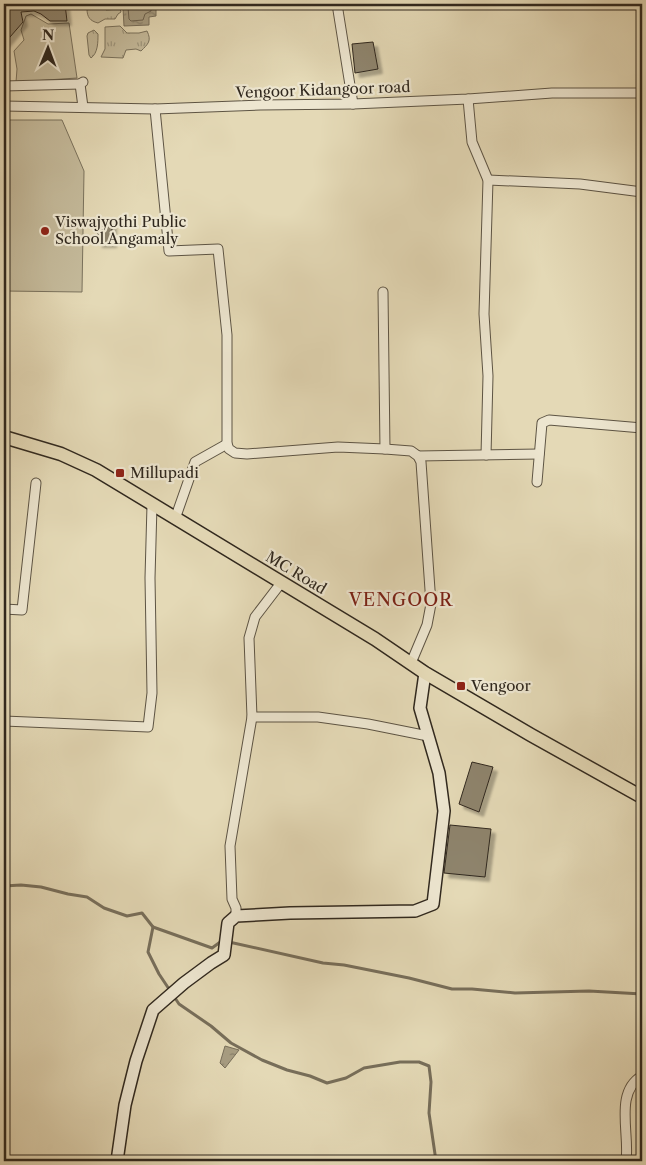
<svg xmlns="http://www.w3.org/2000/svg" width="646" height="1165" font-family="'Libre Caslon Text',serif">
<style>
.grass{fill:url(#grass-tufts);stroke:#7a725d}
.park{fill:#c5bb9c;stroke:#7a725d}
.water{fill:url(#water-ripples);stroke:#776e5a}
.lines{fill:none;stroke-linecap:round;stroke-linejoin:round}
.shore{stroke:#6c6250;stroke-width:1}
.stream{stroke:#776e5a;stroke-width:3}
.building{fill:#8e846d;stroke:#30281e;filter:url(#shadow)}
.street-casing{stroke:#5d5444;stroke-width:11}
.secondary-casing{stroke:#30281e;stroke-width:14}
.primary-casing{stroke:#30281e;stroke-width:15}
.street{stroke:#ede6d0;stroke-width:9}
.secondary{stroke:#ede6d0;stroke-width:11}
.primary{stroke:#e4d9b6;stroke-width:12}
.poi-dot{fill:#8f2418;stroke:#ede6d0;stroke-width:2}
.labels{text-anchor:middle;stroke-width:4.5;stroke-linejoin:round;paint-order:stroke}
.street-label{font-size:15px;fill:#30281e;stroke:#ede6d0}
.poi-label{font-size:15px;fill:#30281e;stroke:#ede6d0;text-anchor:start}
.quarter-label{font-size:18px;letter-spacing:1px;fill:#7a1f14;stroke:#ede6d0}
</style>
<defs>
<pattern id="grass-tufts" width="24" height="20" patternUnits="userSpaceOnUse" patternTransform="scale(1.25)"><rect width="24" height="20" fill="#c5bb9c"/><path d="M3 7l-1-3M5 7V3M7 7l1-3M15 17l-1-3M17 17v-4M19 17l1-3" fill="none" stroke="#a0987f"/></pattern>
<pattern id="water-ripples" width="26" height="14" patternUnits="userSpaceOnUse" patternTransform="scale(1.25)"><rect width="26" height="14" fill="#a79d82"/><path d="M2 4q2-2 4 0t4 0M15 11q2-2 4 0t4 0" fill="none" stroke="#88806a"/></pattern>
<filter id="shadow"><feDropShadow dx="4.5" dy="4.5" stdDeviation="1" flood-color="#0004"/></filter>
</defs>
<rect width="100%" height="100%" fill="#e4d9b6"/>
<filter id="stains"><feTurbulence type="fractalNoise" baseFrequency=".004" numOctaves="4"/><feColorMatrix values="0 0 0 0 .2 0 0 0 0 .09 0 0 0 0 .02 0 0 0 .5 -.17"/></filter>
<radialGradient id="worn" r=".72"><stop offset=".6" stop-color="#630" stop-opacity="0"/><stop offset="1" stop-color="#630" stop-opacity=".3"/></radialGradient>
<!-- grass -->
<g class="grass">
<path d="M94 6H105L106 10 120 9 121 12 118 14 115 19H105L98 23C90 21 87 17 87 9Z"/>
<path d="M120 26 127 33H139L147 31C152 41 148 44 141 51L136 49 126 50 123 58 101 57 105 49V27Z"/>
<path d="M94 30 98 34C98 42 98 53 91 58L89 55 87 36 88 33Z"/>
</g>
<!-- park -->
<g class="park">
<path d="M31 14 48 24 69 23 77 78 16 82 17 69 14 51 24 40 21 30 26 16Z"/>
<path d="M4 120H62L84 171 82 292 4 291V199L6 198 4 174Z"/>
</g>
<!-- water -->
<g class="water">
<path d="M106 4H156V16L149 17V25L124 26 123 8 107 9Z"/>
<path d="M225 1046 239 1050 225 1068 220 1063Z"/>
</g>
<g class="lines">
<!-- shore -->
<path class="shore" d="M125 4 128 7 129 19 131 21 143 20 145 14 151 11V4"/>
<!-- stream -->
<g class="stream">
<path d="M4 886 21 885 41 887 68 894 87 897 104 908 127 916 142 913 153 927 148 952 159 974 179 1004 211 1026 231 1043 262 1060 287 1070 310 1076 327 1083 346 1078 364 1068 400 1062H419L429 1066 431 1082 429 1113 436 1161"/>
<path d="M153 927 212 948 223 940"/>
<path d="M229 942 323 963 344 965 409 978 452 989H472L515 993 589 991 642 994"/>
</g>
</g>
<!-- building -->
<g class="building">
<path d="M4 4H65L67 21H50L41 14 34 11 21 12 23 22 4 44Z"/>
<path d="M373 42 378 69 355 73 352 44Z"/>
<rect x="98" y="220" width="14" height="23"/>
<path d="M472 762 493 767 479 812 459 804Z"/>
<path d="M450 825 491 829 485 877 444 873Z"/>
</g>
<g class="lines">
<!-- street casing -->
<g class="street-casing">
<g id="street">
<path d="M337 4 353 104"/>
<path d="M4 86 80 84"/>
<path d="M468 99 472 142 488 180 484 314 488 376 486 455"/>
<path d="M4 106 155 109 260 105 353 104 468 99 552 93H642"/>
<path d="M83 107 80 84 83 82"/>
<path d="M155 109 169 251 218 249 227 335V444L229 449 235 453 247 454 338 447 385 449 411 451 418 456 421 462 431 604 427 625 411 663"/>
<path d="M488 180 580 184 642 192"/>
<path d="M383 292 385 449"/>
<path d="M418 456 539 454"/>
<path d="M537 482 542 423 549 420 642 428"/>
<path d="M175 519 195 462 227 444"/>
<path d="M4 609 22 610 36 483"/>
<path d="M252 717H318L368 724 428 736"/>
<path d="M4 721 148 727 152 693 150 578 152 505"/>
<path d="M236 916V908L232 899 230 846 252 717 249 638 255 617 281 583"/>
<path d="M626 1161C630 1134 614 1092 642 1076"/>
</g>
</g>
<!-- secondary casing -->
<g class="secondary-casing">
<path id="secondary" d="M117 1161 125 1105 136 1061 153 1010 184 983 211 963 224 955 228 923 236 916 290 913 415 911 433 904 444 811 439 773 420 708 425 673"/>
</g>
<!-- primary casing -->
<g class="primary-casing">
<path id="primary" d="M4 437 61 454 96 470 375 639 425 673 531 735 642 797"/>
</g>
<!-- street -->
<use href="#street" class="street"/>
<!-- secondary -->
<use href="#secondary" class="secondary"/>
<!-- primary -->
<use href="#primary" class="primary"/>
</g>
<!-- markers -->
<g class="poi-dot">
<circle cx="45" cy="231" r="5"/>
<rect x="115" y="468" width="10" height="10" rx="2.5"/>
<rect x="456" y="681" width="10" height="10" rx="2.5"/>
</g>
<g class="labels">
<!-- street labels -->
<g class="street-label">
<text transform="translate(323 90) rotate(-2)" y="5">Vengoor Kidangoor road</text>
<text transform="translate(296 573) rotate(31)" y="5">MC Road</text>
</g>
<!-- poi labels -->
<g class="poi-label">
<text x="55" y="227">Viswajyothi Public<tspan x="55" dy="17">School Angamaly</tspan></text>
<text x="130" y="478">Millupadi</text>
<text x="471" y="691">Vengoor</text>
</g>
<!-- quarter labels -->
<g class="quarter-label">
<text x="401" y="606">VENGOOR</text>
</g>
</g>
<!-- margin -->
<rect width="646" height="1165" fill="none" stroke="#e4d9b6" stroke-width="20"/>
<rect x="5" y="5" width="636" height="1155" fill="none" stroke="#30281e" stroke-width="2.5"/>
<rect x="10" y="10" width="626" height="1145" fill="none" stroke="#30281e"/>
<!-- north arrow -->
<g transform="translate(48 48) rotate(1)" stroke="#ede6d0" stroke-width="4" paint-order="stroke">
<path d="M0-4L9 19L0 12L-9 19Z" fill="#30281e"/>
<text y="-8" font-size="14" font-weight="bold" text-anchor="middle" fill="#30281e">N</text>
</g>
<rect width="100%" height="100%" filter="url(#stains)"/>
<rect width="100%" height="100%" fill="url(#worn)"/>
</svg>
